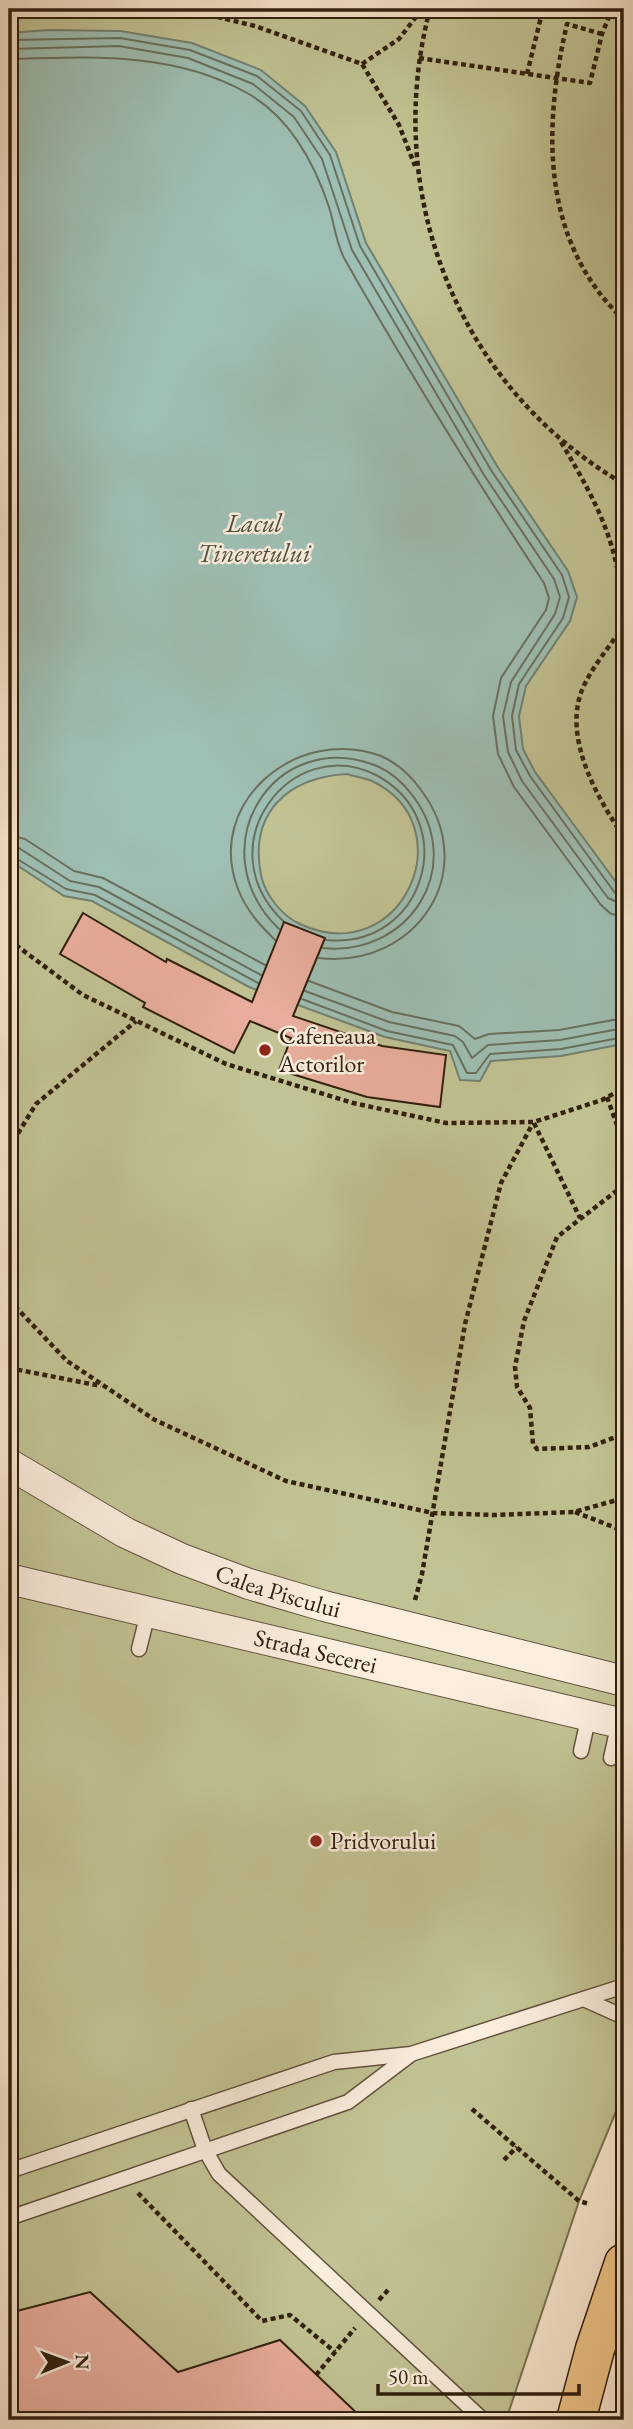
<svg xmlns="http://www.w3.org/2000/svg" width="633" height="2429" font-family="'EB Garamond',serif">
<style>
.green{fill:#c2c394;stroke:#7a7251;stroke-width:2}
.water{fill:#9ebfb3;stroke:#728071;stroke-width:2;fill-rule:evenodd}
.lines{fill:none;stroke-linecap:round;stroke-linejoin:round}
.shore{stroke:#687060;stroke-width:2}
.building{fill:#e8ad9c;stroke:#31210e;stroke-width:2}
.lane-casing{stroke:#62523e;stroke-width:17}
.street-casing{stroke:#62523e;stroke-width:32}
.primary-casing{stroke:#31210e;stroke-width:41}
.path{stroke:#31210e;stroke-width:4.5;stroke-dasharray:5 3.5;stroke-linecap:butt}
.lane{stroke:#faeede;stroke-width:14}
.street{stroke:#faeede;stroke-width:30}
.primary{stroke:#ecc286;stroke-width:38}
.poi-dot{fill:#8f2418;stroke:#faeede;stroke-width:2.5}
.labels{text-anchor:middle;stroke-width:5;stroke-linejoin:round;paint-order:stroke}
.poi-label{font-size:24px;fill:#31210e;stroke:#faeede;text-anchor:start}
.street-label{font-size:24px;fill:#31210e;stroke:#faeede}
.water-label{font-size:26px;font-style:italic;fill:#525040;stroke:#faeede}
</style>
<rect width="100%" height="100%" fill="#f7e5cc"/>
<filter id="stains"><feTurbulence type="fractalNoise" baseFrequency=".00286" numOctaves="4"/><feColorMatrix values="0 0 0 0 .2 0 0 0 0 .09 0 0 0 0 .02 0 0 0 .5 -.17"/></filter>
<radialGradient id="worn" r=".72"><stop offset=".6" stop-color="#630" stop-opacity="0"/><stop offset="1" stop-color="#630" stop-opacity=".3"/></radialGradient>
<!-- green -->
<path class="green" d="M9 9H624V2092L579 2201 506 2420H9Z"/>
<!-- water -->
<path class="water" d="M49 30 120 31 192 43 261 70 305 106 336 152 366 243 497 466 568 571 577 597 570 621 526 686 519 716 523 749 535 772 624 893 623 1044 561 1056 491 1061 480 1081 460 1080 450 1051 385 1037 249 987 92 901 64 896 9 860V33ZM346 774C354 776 364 778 372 781 466 826 402 971 300 924 282 916 265 895 261 875 249 813 287 778 346 774Z"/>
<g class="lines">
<!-- shore -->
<g class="shore">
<path d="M9 40 120 38 190 50 257 76 301 111 330 155 360 246 491 470 562 575 569 597 563 618 519 684 512 716 516 750 530 776 615 893 624 896"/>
<path d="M9 49 119 46 188 58 253 84 294 117 322 159 352 250 484 475 554 579 560 597 555 614 511 682 503 716 508 752 522 781 608 898 624 905"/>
<path d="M9 59C89 57 174 51 247 93 290 117 314 162 329 207 334 223 336 242 344 258 407 369 474 477 544 583L549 598 546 610 501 678 493 716 498 754 514 787 601 905 611 914 624 916"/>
<path d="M9 835 25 839 74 871 103 878 265 965"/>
<path d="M9 846 19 848 70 881 99 887 261 975"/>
<path d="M9 854 66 889 95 895 258 983"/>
<path d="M283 921C205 846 291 732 376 775 463 821 424 950 326 940"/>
<path d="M279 929C197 850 273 725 377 766 391 772 404 784 413 796 467 868 408 957 323 948"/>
<path d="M275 940C259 924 246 910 238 889 204 801 299 725 381 756 397 763 411 776 421 790 482 871 416 969 319 958"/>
<path d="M309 981 392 1012 459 1026 475 1039 489 1034 559 1030 624 1018"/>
<path d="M305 991 389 1022 455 1036 463 1042 472 1058 488 1045 560 1040 624 1028"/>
<path d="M302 999 387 1031 453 1045 467 1073H476L490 1054 561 1049 624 1037"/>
</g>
</g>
<!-- building -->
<g class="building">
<path d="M83 913 166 962 167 959 252 1002 284 922 325 938 293 1016 382 1046 446 1055 440 1107 367 1097 279 1070 291 1038 250 1021 234 1053 143 1007 145 1003 60 954Z"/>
<path d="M90 2292 178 2372 280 2340 364 2420H9V2313Z"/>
</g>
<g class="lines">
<!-- lane casing -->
<g class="lane-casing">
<g id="lane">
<path d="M139 1649 148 1613"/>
<path d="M581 1751 589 1715"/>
<path d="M611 1758 619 1722"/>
<path d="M586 2000 624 2017"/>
<path d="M191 2109 205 2150 219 2174 483 2420"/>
<path d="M9 2171 334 2062 411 2054 624 1986"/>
<path d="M9 2218 348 2102 410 2055"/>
</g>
</g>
<!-- street casing -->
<g class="street-casing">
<g id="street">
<path id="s1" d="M9 1464 126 1533 182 1559 249 1584 324 1606 624 1681"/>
<path id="s2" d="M9 1579 624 1724"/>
</g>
</g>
<!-- primary casing -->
<g class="primary-casing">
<path id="primary" d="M576 2420 595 2349 624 2263"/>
</g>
<!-- path -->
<g class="path">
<path d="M184 9 255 26 362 64 399 125 415 166"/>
<path d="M430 9C381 193 458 388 624 484"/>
<path d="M602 34 567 24C543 127 540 241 624 320"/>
<path d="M419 58 590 83 602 34 612 9"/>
<path d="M362 64 399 39 422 9"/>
<path d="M527 74 543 9"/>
<path d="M561 442C600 508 620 546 624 624"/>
<path d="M624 625C611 645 591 668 582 690 563 738 597 798 624 837"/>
<path d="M9 940 83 995 226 1064 353 1103 446 1123 534 1122 602 1100 624 1088"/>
<path d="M607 1097 624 1145"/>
<path d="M534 1123 580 1218"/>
<path d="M9 1148 36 1104 136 1021"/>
<path d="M624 1185 557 1237 524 1321 515 1367 517 1387 530 1408 533 1444 537 1449 589 1447 624 1434"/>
<path d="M9 1300 67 1361 155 1420 286 1481 433 1513 494 1515 574 1512 624 1498"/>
<path d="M9 1368 101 1386"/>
<path d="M575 1512 624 1531"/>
<path d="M415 1600 422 1574 465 1324 501 1183 533 1123"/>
<path d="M472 2109 579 2201 589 2204"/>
<path d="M504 2160 517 2147"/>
<path d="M138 2193 262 2321 290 2315 335 2352"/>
<path d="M379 2300 388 2290"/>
<path d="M316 2375 355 2328"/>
</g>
<!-- lane -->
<use href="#lane" class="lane"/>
<!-- street -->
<use href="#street" class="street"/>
<!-- primary -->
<use href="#primary" class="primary"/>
</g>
<!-- markers -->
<g class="poi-dot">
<circle cx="265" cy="1050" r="7"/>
<circle cx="316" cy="1841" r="7"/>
</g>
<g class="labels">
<!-- poi labels -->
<g class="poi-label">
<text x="279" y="1044">Cafeneaua<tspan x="279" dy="28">Actorilor</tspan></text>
<text x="330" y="1849">Pridvorului</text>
</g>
<!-- street labels -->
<g class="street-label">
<text dy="8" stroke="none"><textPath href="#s1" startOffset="299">Calea Piscului</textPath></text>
<text dy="8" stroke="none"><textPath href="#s2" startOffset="315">Strada Secerei</textPath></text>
</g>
<!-- water labels -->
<g class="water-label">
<text x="254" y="532">Lacul<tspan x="254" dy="30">Tineretului</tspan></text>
</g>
</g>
<!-- margin -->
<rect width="633" height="2429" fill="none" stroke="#f7e5cc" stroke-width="35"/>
<rect x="10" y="10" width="612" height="2408" fill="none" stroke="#31210e" stroke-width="3.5"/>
<rect x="18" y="18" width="598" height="2394" fill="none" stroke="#31210e" stroke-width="2"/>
<!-- north arrow -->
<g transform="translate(66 2362) rotate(89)" stroke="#faeede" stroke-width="5" paint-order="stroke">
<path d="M0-5L12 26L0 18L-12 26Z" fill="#31210e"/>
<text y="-10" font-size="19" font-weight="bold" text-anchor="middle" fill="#31210e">N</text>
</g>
<!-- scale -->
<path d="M378 2384v10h201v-10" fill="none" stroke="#31210e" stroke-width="3.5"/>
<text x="388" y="2384" font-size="21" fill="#31210e" stroke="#faeede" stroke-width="5" paint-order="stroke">50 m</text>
<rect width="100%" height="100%" filter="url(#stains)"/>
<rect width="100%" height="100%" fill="url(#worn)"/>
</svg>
